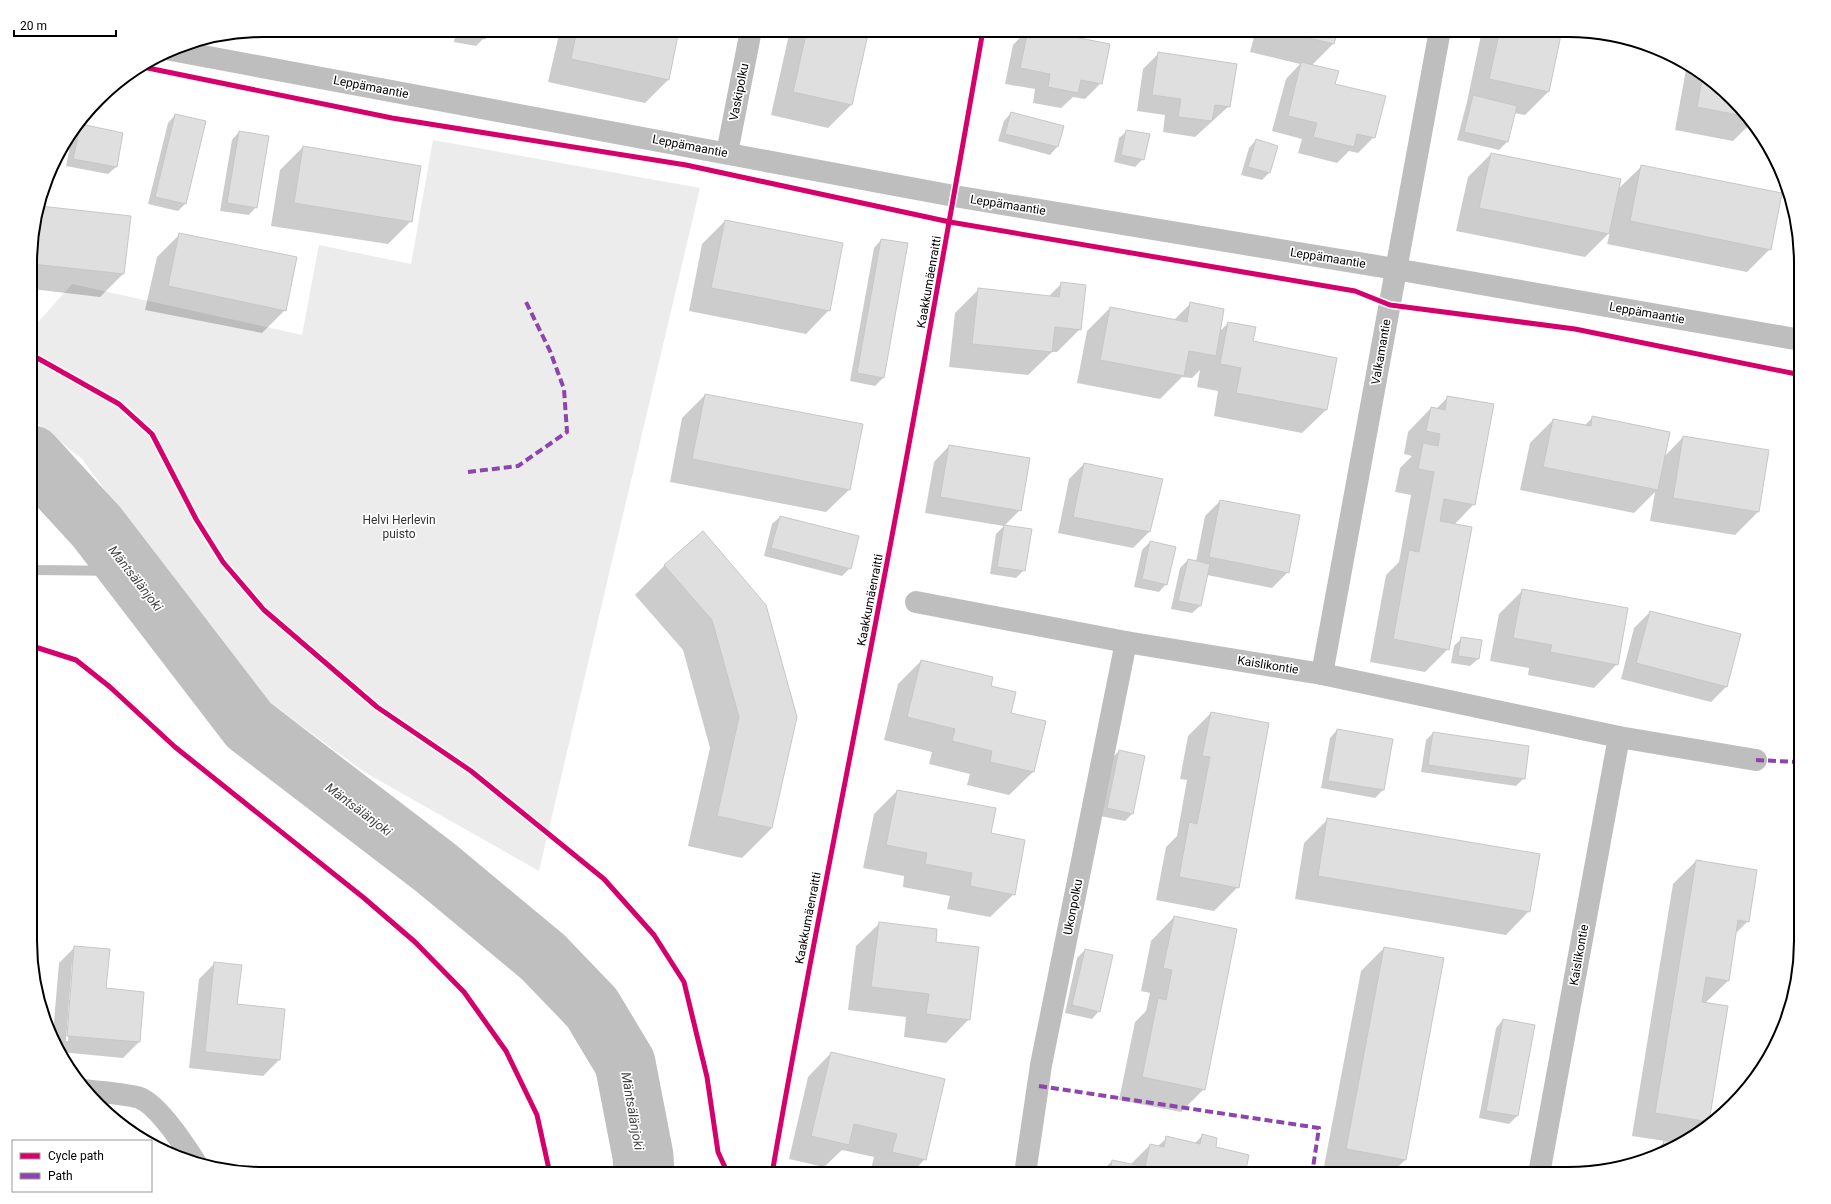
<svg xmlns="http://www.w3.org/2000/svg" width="1831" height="1204" font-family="Roboto,sans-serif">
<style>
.green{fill:#ececec}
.shadow{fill:#0003;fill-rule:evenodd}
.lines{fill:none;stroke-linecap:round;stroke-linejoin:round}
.stream{stroke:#bfbfbf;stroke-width:10}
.river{stroke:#bfbfbf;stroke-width:61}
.building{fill:#dfdfdf;stroke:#c7c7c7}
.minor{stroke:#bebebe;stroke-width:22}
.quiet{stroke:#8e44ad;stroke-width:4;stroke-dasharray:8 4;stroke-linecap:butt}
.cycleway-casing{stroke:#fff;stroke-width:8}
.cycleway{stroke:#d6006c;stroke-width:5}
.labels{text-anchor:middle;stroke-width:3.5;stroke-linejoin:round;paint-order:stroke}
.street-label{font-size:12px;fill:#000;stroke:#fff}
.park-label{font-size:12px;fill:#333;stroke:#fff}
.water-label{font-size:13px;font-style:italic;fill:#444;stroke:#fff}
.rim{fill:none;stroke:#000;stroke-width:2}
</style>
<rect width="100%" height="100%" fill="#fff"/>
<!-- green -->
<path class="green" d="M433 140 700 188 539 871 366 773 252 690 82 459 32 419V329L72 284 302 335 319 245 411 264Z"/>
<!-- shadow -->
<g class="shadow">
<path d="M456 30H485L484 38 476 46 454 42Z"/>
<path d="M560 30H678L668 80 645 103 548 82Z"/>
<path d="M790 30H868L851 105 828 128 771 115Z"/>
<path d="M1027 30H1034L1101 83 1085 99 1073 97 1061 108 1033 103 1035 89 1005 84 1013 45Z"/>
<path d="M1256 30H1337L1333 44 1312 65 1334 84 1374 137 1358 153 1349 151 1337 163 1298 153 1302 139 1272 131 1286 79 1300 64 1250 52Z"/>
<path d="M1482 30H1561L1548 92 1525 115 1514 113 1507 142 1499 150 1457 140 1467 102Z"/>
<path d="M1159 53 1229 106 1195 137 1163 132 1165 115 1137 111 1143 69Z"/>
<path d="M1687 64 1698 69 1743 109 1752 122 1733 141 1675 130Z"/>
<path d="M1011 113 1057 147 1050 155 998 141 1004 121Z"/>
<path d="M175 115 185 204 178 211 148 204 168 123Z"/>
<path d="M81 125 122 133 116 167 108 174 66 166 72 137Z"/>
<path d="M1127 131 1143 159 1135 167 1114 162 1119 138Z"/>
<path d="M239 132 256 207 249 215 220 211 232 140Z"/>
<path d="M1256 140 1269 173 1262 180 1241 175 1249 148Z"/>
<path d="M303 147 411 221 388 244 271 226 280 170Z"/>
<path d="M1491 154 1620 180 1617 190 1642 166 1770 249 1747 272 1607 244 1610 232 1585 257 1456 231 1468 177Z"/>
<path d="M40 207 123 274 100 297 32 289V233Z"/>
<path d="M725 221 829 310 806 334 689 311 702 244Z"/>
<path d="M180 234 285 310 262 333 145 310 157 257Z"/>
<path d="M881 240 906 244 883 378 875 386 850 381 874 248Z"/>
<path d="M1062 283 1080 329 1057 352H1052L1028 375 949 367 955 313 979 289 1048 297Z"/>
<path d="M1191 303 1219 332 1228 323 1252 342 1335 358 1326 410 1302 433 1214 416 1218 391 1197 387 1200 370 1192 378 1182 377 1160 399 1077 383 1087 331 1110 308 1174 320Z"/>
<path d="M705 395 850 489 826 512 670 482 682 418Z"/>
<path d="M1448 397 1474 504 1454 525 1448 649 1425 672 1370 662 1386 575 1399 562 1411 495 1395 492 1400 468 1412 456 1404 454 1408 432 1431 408 1436 409Z"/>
<path d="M1593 417 1664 457 1683 437 1758 512 1735 535 1650 521 1655 492 1634 513 1520 490 1530 443 1553 420 1584 426Z"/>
<path d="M949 446 1020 510 1004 526 925 513 934 462Z"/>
<path d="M1084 464 1149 532 1133 548 1058 533 1069 479Z"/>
<path d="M1220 501 1288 572 1272 588 1207 575 1200 606 1192 613 1171 609 1180 568 1188 560 1196 562 1205 516Z"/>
<path d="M780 517 850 568 842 576 764 556 772 524Z"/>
<path d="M1004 526 1024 570 1016 578 990 574 996 534Z"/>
<path d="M703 532 772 828 742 858 688 846 710 748 683 650 635 595 665 565Z"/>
<path d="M1150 542 1166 584 1159 592 1134 587 1142 550Z"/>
<path d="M1522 591 1617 664 1594 688 1528 675 1529 668 1490 661 1499 614Z"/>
<path d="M1650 612 1727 686 1711 702 1621 679 1634 628Z"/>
<path d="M1462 638 1478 659 1470 666 1451 663 1454 646Z"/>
<path d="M921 661 989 686 1010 714 1045 722 1033 772 1009 795 967 785 970 774 929 764 932 752 884 740 898 684Z"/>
<path d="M1211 713 1238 887 1214 911 1156 900 1166 847 1177 836 1187 780 1180 779 1188 736Z"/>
<path d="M1337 730 1392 740 1383 790 1375 798 1321 788 1330 738Z"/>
<path d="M1433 733 1524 778 1516 786 1421 772 1426 740Z"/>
<path d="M1119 751 1133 813 1125 821 1100 816 1111 759Z"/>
<path d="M897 791 990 834 1014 894 990 917 947 909 950 896 903 887 904 876 863 868 874 814Z"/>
<path d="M1328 819 1529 911 1506 935 1295 899 1304 843Z"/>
<path d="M1696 861 1748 921 1735 934 1728 981 1705 1003 1708 1121 1684 1143 1648 1158 1665 1141 1632 1136 1673 884Z"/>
<path d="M1174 917 1204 1089 1181 1112 1119 1100 1135 1022 1146 1011 1150 993 1141 991 1151 941Z"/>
<path d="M880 923 934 943 969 1019 946 1043 904 1037 906 1017 848 1010 856 946Z"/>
<path d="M75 947 105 989 143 993 139 1042 123 1058 60 1052 53 1034 59 963ZM72 963H74L68 1041H66Z"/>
<path d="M1384 948 1405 1160 1391 1174 1323 1172 1361 971Z"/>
<path d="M1085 950 1099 1011 1092 1019 1065 1013 1077 958Z"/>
<path d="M215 963 236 1005 279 1060 263 1076 189 1068 199 979Z"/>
<path d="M1503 1020 1534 1025 1517 1116 1509 1124 1479 1118 1496 1028Z"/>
<path d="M831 1053 925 1159 911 1174H870L874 1157 842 1150 824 1167 789 1159 808 1077Z"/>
<path d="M1202 1136 1244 1174H1099L1112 1161 1130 1165 1150 1145 1158 1146 1167 1138 1194 1144Z"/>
</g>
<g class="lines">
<!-- stream -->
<path class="stream" d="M32 570 131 571"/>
<!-- river -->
<path class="river" d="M32 456 97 527 249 725 436 868 543 957 592 1008 625 1063 643 1156 644 1174"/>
</g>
<!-- building -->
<g class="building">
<path d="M462 30H486L485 39 461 34Z"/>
<path d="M577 30H679L669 80 571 59Z"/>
<path d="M807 30H869L852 105 793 92Z"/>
<path d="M1028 30H1039L1110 44 1102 84 1081 80 1078 93 1048 87 1050 74 1020 68Z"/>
<path d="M1276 30H1338L1334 44Z"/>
<path d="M1500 30H1562L1549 92 1489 79Z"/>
<path d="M1158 52 1237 64 1230 107 1215 105 1212 121 1178 117 1181 99 1152 95Z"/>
<path d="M1301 62 1339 71 1335 84 1386 96 1375 138 1357 134 1354 147 1313 137 1317 123 1288 116Z"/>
<path d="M1703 74 1743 109 1748 117 1697 107Z"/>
<path d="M1473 95 1517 106 1508 142 1464 132Z"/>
<path d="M1011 112 1064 126 1058 147 1005 134Z"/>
<path d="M175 114 206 121 186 204 155 197Z"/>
<path d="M81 124 123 133 117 167 73 159Z"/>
<path d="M1126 130 1150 134 1144 160 1121 155Z"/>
<path d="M239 131 269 136 257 208 227 203Z"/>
<path d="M1256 139 1278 146 1270 173 1248 167Z"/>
<path d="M303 146 421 166 412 222 294 203Z"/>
<path d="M1491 153 1621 179 1609 234 1479 208Z"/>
<path d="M1641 165 1782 193 1771 250 1630 221Z"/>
<path d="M40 206 131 216 124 274 32 264V233Z"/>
<path d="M725 220 843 243 830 311 711 288Z"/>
<path d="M179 233 297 257 286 311 168 286Z"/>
<path d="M881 239 908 243 884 378 857 373Z"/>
<path d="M1061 282 1086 285 1081 330 1055 327 1052 352 972 344 978 288 1059 297Z"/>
<path d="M1190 302 1224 309 1216 356 1189 351 1184 376 1100 360 1110 307 1187 322Z"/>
<path d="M1228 322 1256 327 1253 341 1337 358 1327 410 1236 393 1241 368 1220 364Z"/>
<path d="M705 394 863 424 850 490 692 459Z"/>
<path d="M1447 396 1494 404 1475 505 1444 499 1440 521 1472 527 1449 650 1393 639 1409 550 1419 552 1434 472 1418 469 1423 443 1438 446 1440 434 1426 431 1431 407 1445 410Z"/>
<path d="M1592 416 1670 432 1658 490 1543 467 1553 419 1591 426Z"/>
<path d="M1683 436 1769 450 1759 512 1673 498Z"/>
<path d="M949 445 1030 458 1021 511 940 497Z"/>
<path d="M1084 463 1163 479 1150 532 1073 517Z"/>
<path d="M1220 500 1300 515 1289 573 1209 557Z"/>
<path d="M780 516 859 536 851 569 771 548Z"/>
<path d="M1004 525 1032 529 1025 571 997 567Z"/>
<path d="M703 531 766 605 797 717 772 828 717 816 739 717 712 620 664 565Z"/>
<path d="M1150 541 1176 547 1167 585 1142 579Z"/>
<path d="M1188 559 1210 564 1201 606 1178 601Z"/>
<path d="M1522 589 1628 608 1618 665 1550 652 1552 645 1513 638Z"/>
<path d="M1650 611 1741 634 1727 687 1636 663Z"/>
<path d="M1461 637 1482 640 1479 659 1458 656Z"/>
<path d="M921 660 993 677 991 686 1016 692 1011 713 1046 721 1034 772 990 762 992 751 952 741 955 729 907 717Z"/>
<path d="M1211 712 1269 723 1239 888 1179 877 1189 822 1197 824 1210 757 1202 756Z"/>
<path d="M1337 729 1393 739 1384 790 1328 781Z"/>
<path d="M1433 732 1529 746 1525 779 1428 765Z"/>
<path d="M1119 750 1145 756 1133 814 1107 808Z"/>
<path d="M897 790 996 808 991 833 1025 840 1015 895 970 886 972 873 925 864 927 853 886 845Z"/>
<path d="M1327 818 1540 854 1530 912 1318 876Z"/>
<path d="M1696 860 1757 870 1749 922 1738 920 1729 981 1706 977 1702 1002 1728 1006 1709 1122 1655 1113Z"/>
<path d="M1174 916 1237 929 1205 1090 1142 1077 1158 998 1166 1000 1172 970 1163 968Z"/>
<path d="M879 922 937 929 936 942 979 947 970 1020 926 1014 929 994 871 987Z"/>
<path d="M74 946 110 949 106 988 144 992 140 1042 67 1036Z"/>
<path d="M1384 947 1444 958 1406 1160 1346 1149Z"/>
<path d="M1085 949 1113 955 1100 1012 1072 1005Z"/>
<path d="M214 962 242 965 237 1004 285 1009 280 1060 205 1052Z"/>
<path d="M1503 1019 1535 1025 1518 1116 1486 1111Z"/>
<path d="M831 1052 945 1079 926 1160 892 1152 897 1134 854 1124 849 1145 811 1136Z"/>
<path d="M1202 1134 1217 1138 1216 1147 1249 1155 1245 1174H1109L1112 1160 1145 1167 1150 1144 1164 1147 1166 1136 1200 1144Z"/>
<path d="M1664 1140 1683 1143 1662 1152Z"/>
<path d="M328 1169 355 1174H327Z"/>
</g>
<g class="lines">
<!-- minor -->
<g class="minor">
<path d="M171 50 954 196 1395 269 1801 340"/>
<path d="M727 153 751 30"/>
<path d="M916 602 1126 642 1322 674 1619 737 1539 1174"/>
<path d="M1322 674 1440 30"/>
<path d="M1619 737 1756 760"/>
<path d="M85 1090C98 1092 129 1094 140 1098 159 1106 185 1146 196 1163"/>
<path d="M1025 1174 1041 1065 1126 642"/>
</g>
<!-- quiet -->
<g class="quiet">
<path d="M468 472 518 466 567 432 564 389 550 351 526 302"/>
<path d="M1756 760 1796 762 1801 764"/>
<path d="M1039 1086 1319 1128 1312 1174"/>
</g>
<!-- cycleway casing -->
<g class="cycleway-casing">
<g id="cycleway">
<path d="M143 67 392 118 686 165 950 222 1355 291 1390 305 1575 329 1801 375"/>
<path d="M32 355 119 404 152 434 196 519 223 562 264 610 377 707 471 771 604 879 654 935 684 982 707 1077 718 1152 728 1174"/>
<path d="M32 646 76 660 110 687 175 747 364 898 415 942 464 992 506 1051 537 1115 550 1174"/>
<path d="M772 1174C805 980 845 787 881 594 917 406 950 218 983 30"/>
</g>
</g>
<!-- cycleway -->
<use href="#cycleway" class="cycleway"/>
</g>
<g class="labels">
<!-- street labels -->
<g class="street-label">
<text transform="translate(371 87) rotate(11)" y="4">Leppämaantie</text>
<text transform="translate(739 92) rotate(-79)" y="4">Vaskipolku</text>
<text transform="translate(690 146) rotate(11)" y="4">Leppämaantie</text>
<text transform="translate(1008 205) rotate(9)" y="4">Leppämaantie</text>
<text transform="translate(1328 258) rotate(9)" y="4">Leppämaantie</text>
<text transform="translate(929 282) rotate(-80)" y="4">Kaakkumäenraitti</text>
<text transform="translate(1647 313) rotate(10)" y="4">Leppämaantie</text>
<text transform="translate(1381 352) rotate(-80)" y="4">Valkamantie</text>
<text transform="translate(870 600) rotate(-79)" y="4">Kaakkumäenraitti</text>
<text transform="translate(1268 665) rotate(9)" y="4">Kaislikontie</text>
<text transform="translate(1073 907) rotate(-79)" y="4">Ukonpolku</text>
<text transform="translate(808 918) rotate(-79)" y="4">Kaakkumäenraitti</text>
<text transform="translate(1579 955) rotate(-80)" y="4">Kaislikontie</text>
</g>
<!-- park labels -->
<g class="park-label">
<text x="399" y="524">Helvi Herlevin<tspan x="399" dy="14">puisto</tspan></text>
</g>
<!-- water labels -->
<g class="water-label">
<text transform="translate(136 578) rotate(52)" y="5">Mäntsälänjoki</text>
<text transform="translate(359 809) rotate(37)" y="5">Mäntsälänjoki</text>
<text transform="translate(633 1111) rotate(80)" y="5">Mäntsälänjoki</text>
</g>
</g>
<!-- crop -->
<path d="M0 0H1831V1204H0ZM263 37H1568A226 226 0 0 1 1794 263V941A226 226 0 0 1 1568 1167H263A226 226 0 0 1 37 941V263A226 226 0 0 1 263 37Z" fill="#fff" fill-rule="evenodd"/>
<path class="rim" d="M263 37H1568A226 226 0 0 1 1794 263V941A226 226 0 0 1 1568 1167H263A226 226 0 0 1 37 941V263A226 226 0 0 1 263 37Z"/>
<!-- legend -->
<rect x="12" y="1140" width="140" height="52" fill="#ffffff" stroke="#999999"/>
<rect x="20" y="1153" width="20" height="6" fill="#d6006c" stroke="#999999"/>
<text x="48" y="1160" font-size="12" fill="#000000">Cycle path</text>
<rect x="20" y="1173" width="20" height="6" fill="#8e44ad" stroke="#999999"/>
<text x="48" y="1180" font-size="12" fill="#000000">Path</text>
<!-- scale -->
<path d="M14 30v6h102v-6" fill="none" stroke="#000000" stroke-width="2"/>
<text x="20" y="30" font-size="12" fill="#000000" stroke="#ffffff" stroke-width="3" paint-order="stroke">20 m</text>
</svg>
